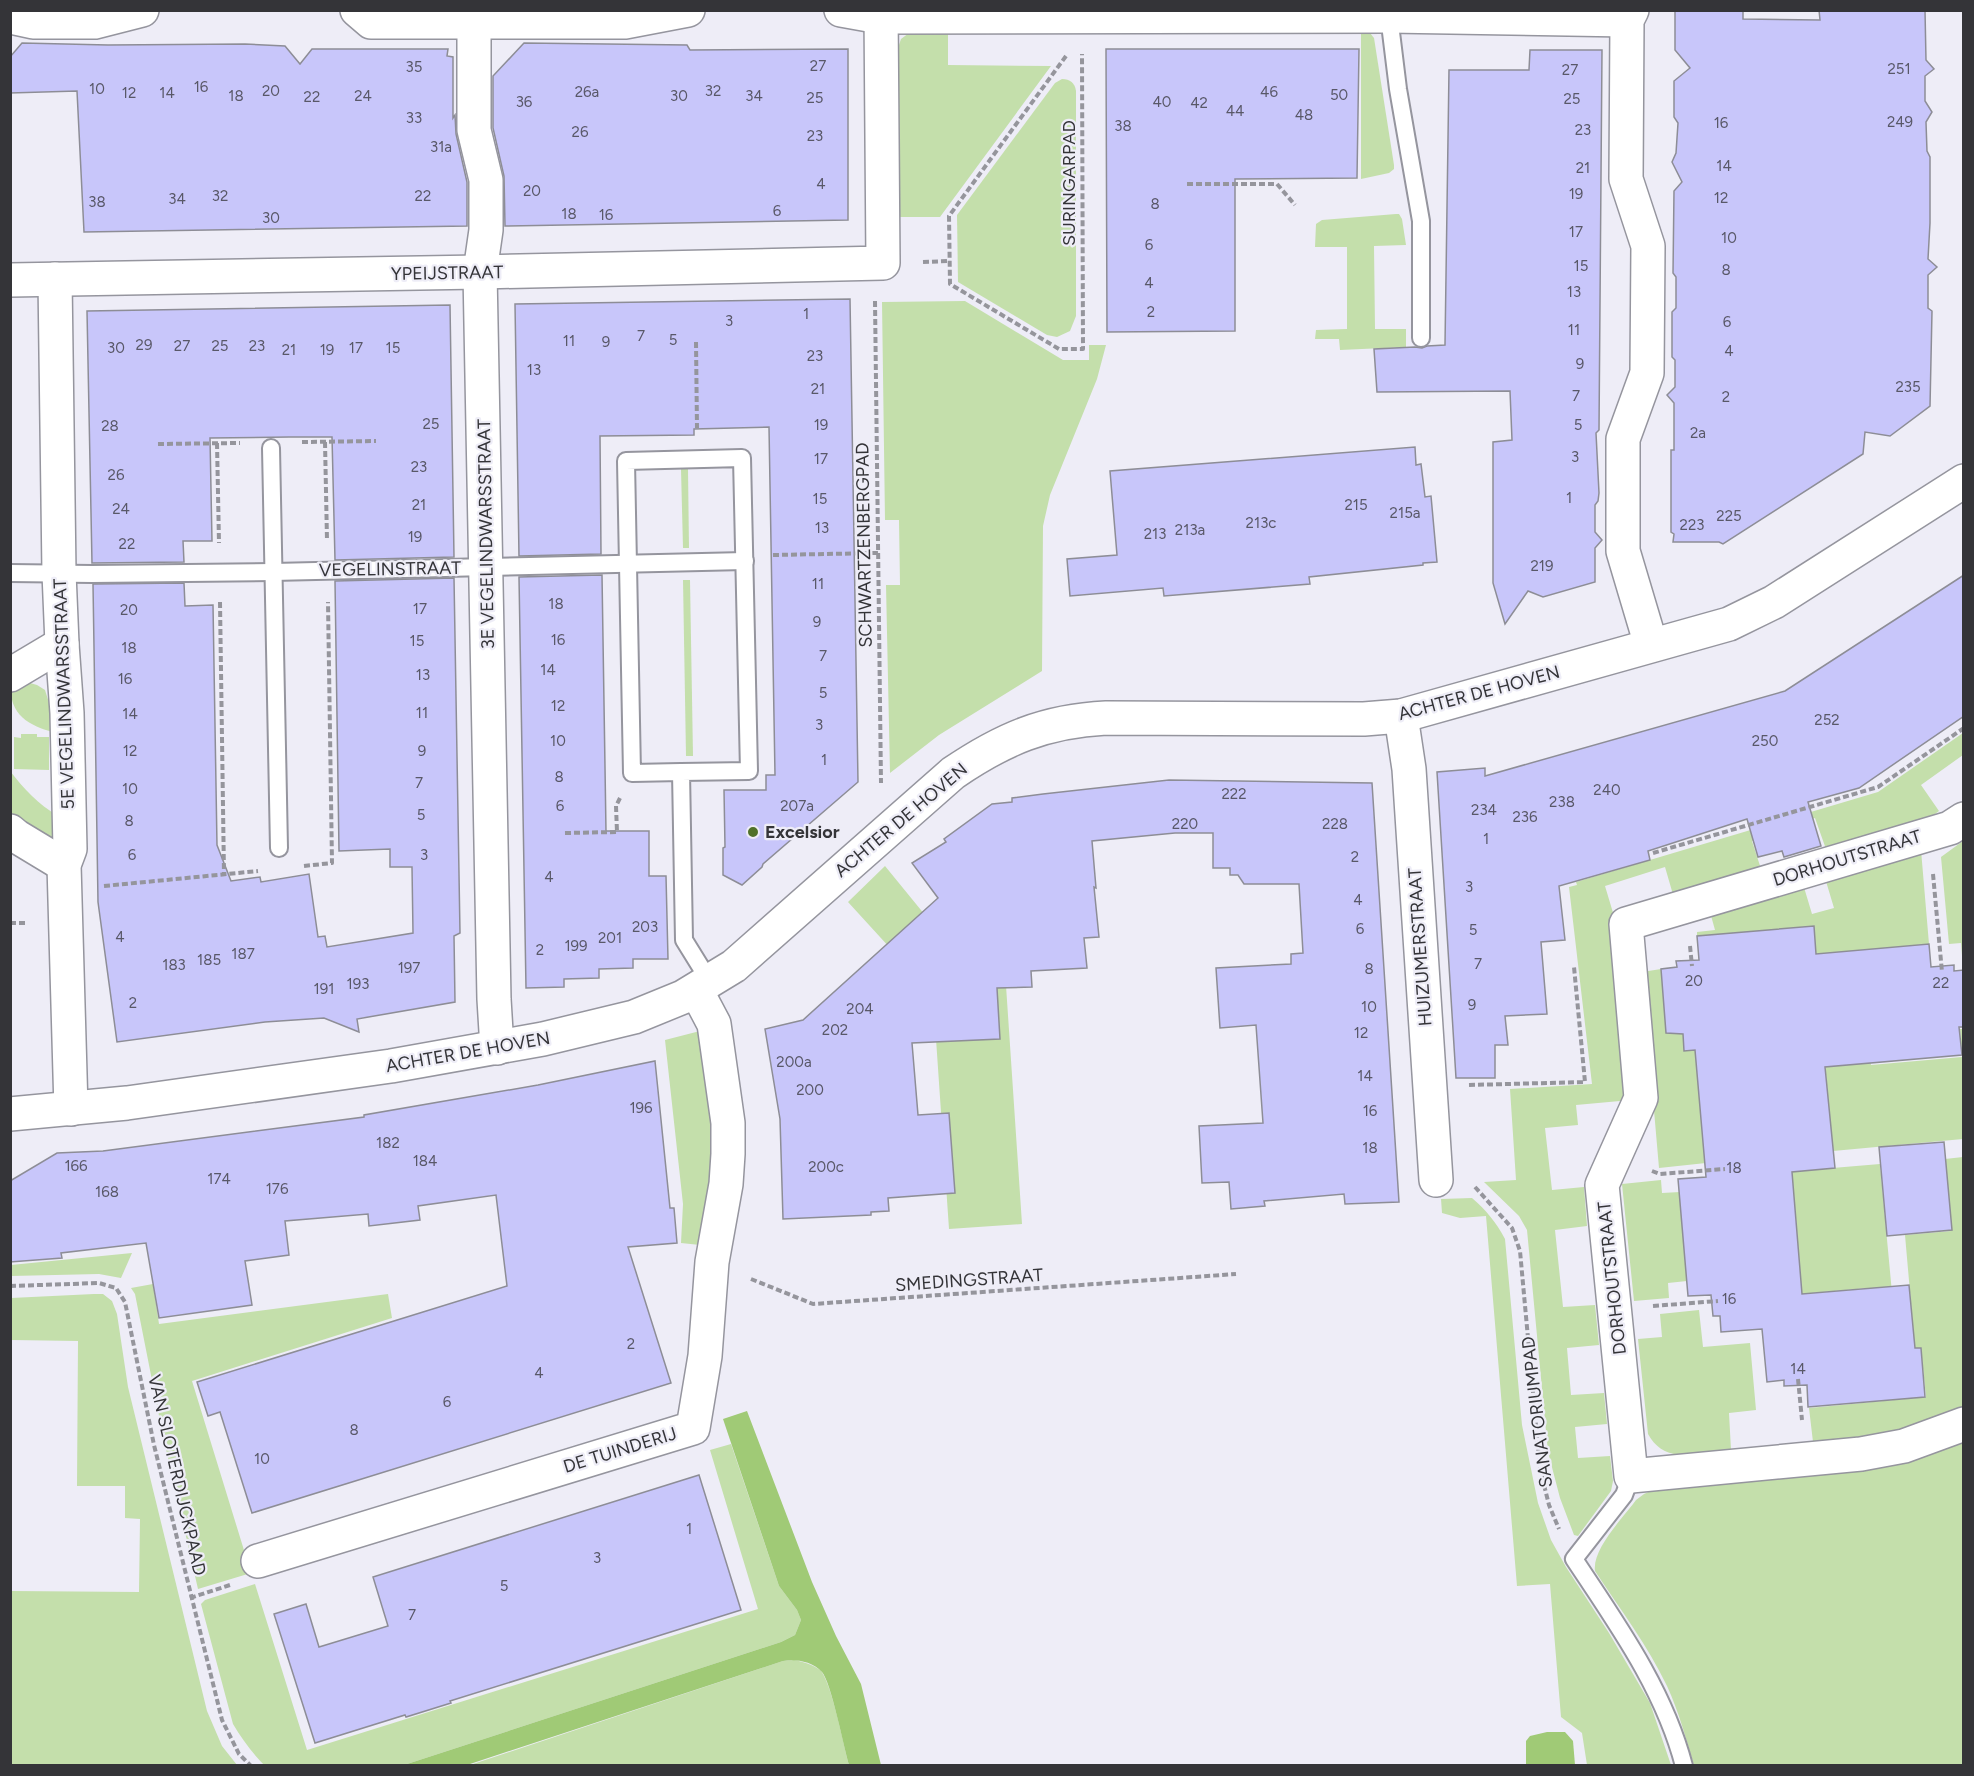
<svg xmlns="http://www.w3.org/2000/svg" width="1974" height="1776" font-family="Figtree,sans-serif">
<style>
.green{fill:#c4dfab}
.water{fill:#a0ca76}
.building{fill:#c8c6fa;stroke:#8d8d96;stroke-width:1.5}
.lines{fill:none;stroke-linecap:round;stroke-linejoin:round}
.lane-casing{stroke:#95959e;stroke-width:20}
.street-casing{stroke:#95959e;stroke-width:36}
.path{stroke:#95959c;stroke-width:4;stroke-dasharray:6 3;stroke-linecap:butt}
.lane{stroke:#fff;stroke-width:16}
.street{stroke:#fff;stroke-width:33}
.poi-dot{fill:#507129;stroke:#eeedf7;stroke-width:2}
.labels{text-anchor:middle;stroke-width:4.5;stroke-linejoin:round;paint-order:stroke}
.number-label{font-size:15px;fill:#595868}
.street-label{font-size:18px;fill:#343438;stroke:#eeedf7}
.poi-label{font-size:18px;font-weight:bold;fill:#343438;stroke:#eeedf7;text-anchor:start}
</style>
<rect width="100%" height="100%" fill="#eeedf7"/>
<!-- green -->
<g class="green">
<path d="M909 33 948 34V65L1051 66 940 217H897V51L901 39Z"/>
<path d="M1361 33H1370L1374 38 1394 165V169L1389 173 1361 179Z"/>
<path d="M1062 79C1070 79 1075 83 1076 91V316L1070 331 1057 337 1047 335 958 282 957 215 1055 83Z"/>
<path d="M1396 214H1399L1402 219 1406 245 1374 246 1375 329H1406V347L1340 350 1339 339H1315L1316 330 1347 329V247H1315L1316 224 1322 220Z"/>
<path d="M965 301 1063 360H1089V345H1106L1097 379 1050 495 1043 526 1042 671 939 735 890 773 886 585H900L899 520H885L882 302Z"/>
<path d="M681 469H688L689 548H683Z"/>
<path d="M683 580H690L693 756H686Z"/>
<path d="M30 683 37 685 45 690 55 722 57 733C34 728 11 717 11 691L23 684Z"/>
<path d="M1963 733V755L1921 785 1939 811 1927 820 1827 852 1815 818 1767 832 1768 836 1752 841 1762 872 1674 898 1665 867 1605 886 1614 916 1631 1100 1576 1105 1578 1125 1545 1128 1552 1190 1584 1187 1587 1226 1555 1230 1563 1307 1595 1305 1599 1345 1567 1348 1571 1395 1604 1393 1607 1424 1575 1427 1578 1458 1610 1456 1613 1481 1611 1491 1578 1536 1574 1535 1560 1498 1548 1452 1527 1230 1519 1216 1484 1182 1516 1180 1510 1089 1592 1084 1569 887 1577 885 1576 882 1878 792Z"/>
<path d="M21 734H37V737H49V770L14 769V737L21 738Z"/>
<path d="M10 771C24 789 38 804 58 816V848L20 824 11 815Z"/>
<path d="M1963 841 1964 969H1963L1961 943 1949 944 1941 857Z"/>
<path d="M1921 850 1929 944 1816 954 1814 926 1697 936V932L1715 930 1710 912 1803 884 1812 914 1834 908 1825 878Z"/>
<path d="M885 866 925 915 1001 911 1022 1224 949 1229 933 995 848 902Z"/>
<path d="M1661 969 1667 1033 1682 1023 1685 1051 1775 1043 1706 1163 1659 1168 1642 972Z"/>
<path d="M1960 1029H1963V1139L1833 1151 1825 1063 1870 1059 1871 1065 1962 1057Z"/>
<path d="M700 1031 713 1136V1159L700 1245 681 1243 683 1204 665 1040Z"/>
<path d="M1963 1157V1408L1915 1425 1880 1435 1813 1442 1809 1408 1926 1397 1921 1349H1915L1905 1235 1951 1231 1945 1159Z"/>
<path d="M1880 1164 1892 1293 1867 1288 1802 1294 1796 1219 1785 1172Z"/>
<path d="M1661 1180 1662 1193 1680 1192 1687 1281 1668 1283 1669 1298 1634 1301 1622 1184Z"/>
<path d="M1472 1198C1486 1210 1496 1222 1505 1239L1522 1425 1538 1503 1551 1540 1566 1567 1609 1633 1650 1703 1671 1765H1587L1582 1733 1561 1717 1550 1584 1517 1586 1486 1216 1460 1218 1442 1213 1441 1199Z"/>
<path d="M132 1253 121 1278 99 1274 11 1276V1265Z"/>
<path d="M153 1284 159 1324 388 1294 392 1318 192 1381 251 1573 198 1589 163 1436 135 1294 131 1288Z"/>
<path d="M94 1294H103L112 1301 117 1314 128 1387 207 1711 222 1746 237 1765H11V1591L139 1592 140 1519 125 1518V1486H77L78 1341 11 1340V1298Z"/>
<path d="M1699 1310 1703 1347 1750 1343 1756 1410 1729 1413 1731 1450 1679 1455C1665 1453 1655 1447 1648 1434L1638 1339 1662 1337 1660 1314Z"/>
<path d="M1963 1443V1765H1694C1686 1739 1679 1712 1667 1686 1648 1646 1620 1609 1595 1571 1592 1549 1623 1518 1636 1500L1644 1494 1653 1490 1878 1468 1902 1463Z"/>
<path d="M731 1444 779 1586 797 1610 801 1620 795 1635 781 1642 404 1765 265 1766C252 1753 242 1739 233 1724L201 1604 205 1600 255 1584 307 1750 758 1609 710 1450Z"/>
<path d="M794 1660C803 1662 812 1664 820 1670 831 1680 844 1747 849 1765L467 1766 783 1661Z"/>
</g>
<!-- water -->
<g class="water">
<path d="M747 1411 812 1582 836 1636 861 1684 881 1765H849C844 1748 831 1682 822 1672 812 1661 795 1659 783 1661L467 1765H404L781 1642 795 1635 801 1620 797 1610 779 1586 723 1419Z"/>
<path d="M1547 1732H1565L1573 1741 1575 1765H1526V1741L1530 1736Z"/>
</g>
<!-- building -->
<g class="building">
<path d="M1675 10H1743V19L1820 20 1819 10H1925L1926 60 1934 69 1925 76V101L1932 112 1926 122 1927 151 1930 157V223L1928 259 1937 267 1928 275V308L1932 311 1930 406 1890 436 1865 432 1863 454 1723 544 1719 542H1673L1674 534 1671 532V450H1674V403L1667 395 1675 387V360L1672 357V312L1676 308V277L1673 273 1674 191 1682 182 1672 162 1676 153 1678 123 1674 117V81L1690 68 1675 50Z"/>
<path d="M22 43 108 45 245 44 285 46 300 64 312 49H448L447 56 453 57V118L455 115 456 134 467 182V226L84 232 77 91 10 93V57Z"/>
<path d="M524 43 687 45 690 50 848 49V220L505 226 504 176 493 128V76Z"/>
<path d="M1106 49H1359L1357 178 1235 179V331L1107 332Z"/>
<path d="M1530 50H1602L1599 430 1596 433 1599 493 1598 501 1595 505V532L1602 540 1595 548V582L1543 597 1528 591 1505 624 1493 583V442L1512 440 1510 391 1377 392 1374 349 1415 347 1422 348 1427 346 1445 345 1449 70H1529Z"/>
<path d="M850 299 858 782 763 864 762 867 742 885 723 875V848L725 847 724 790H766V775H775L769 427 694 429V435L600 436 601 554 519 556 515 304Z"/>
<path d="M450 305 454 557 335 560 332 437H289L210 438 212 541H183L184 562 92 563 87 311Z"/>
<path d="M1415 447 1416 465 1421 464 1425 497 1431 496 1437 562 1423 563V565L1309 577 1310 584 1164 596 1163 588 1070 596 1067 559 1117 555 1110 471Z"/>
<path d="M602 575 606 831H649V876H666L668 959H633V968L599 969V978L564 979V987L526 988 519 577Z"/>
<path d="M1964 575V716L1859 788 1808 802 1821 846 1784 857 1782 851 1758 857 1747 819 1648 851 1650 860 1559 886 1565 940 1541 942 1547 1014 1505 1016 1508 1045H1495V1078H1456L1437 772 1485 768V776L1785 691Z"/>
<path d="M454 578 460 933 454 936 455 1002 357 1019 359 1032 324 1018 265 1022 117 1042 98 902 93 584 184 583 185 606 213 605 217 845 231 881 260 877 261 882 309 874 318 937 325 936 327 947 413 933 412 867H390V849L339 851 335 581Z"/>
<path d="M1169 780 1372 783 1399 1202 1345 1204 1344 1194 1264 1201 1265 1206 1231 1209 1229 1182 1202 1183 1199 1126 1263 1123 1256 1025 1220 1028 1216 968 1291 964V954L1303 953 1299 884H1244L1238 875H1230V868H1213V833H1175L1092 841 1096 888 1094 887 1099 937 1084 938 1087 968 1031 971 1032 987 997 988 1000 1039 912 1043 918 1115 949 1113 955 1193 888 1198 889 1211 871 1212V1215L783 1219 780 1119 765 1029 803 1020 938 898 912 863 946 842 944 839 992 804 1012 802V798L1043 794Z"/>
<path d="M1814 926 1816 954 1929 944 1931 967 1954 965V971L1964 970V1027H1959L1962 1055 1825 1067 1835 1168 1792 1172 1802 1294 1909 1285 1915 1348H1921L1925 1397 1808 1407 1807 1385 1784 1386V1380L1767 1382 1762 1329 1721 1332 1720 1316H1713L1711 1295 1688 1296 1678 1179 1706 1177 1695 1050 1684 1051 1683 1034 1666 1033 1661 969 1677 967 1676 961 1699 960 1697 936Z"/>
<path d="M655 1061 670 1208H674L677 1243 628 1247 671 1383 252 1513 220 1412 208 1416 197 1382 507 1286 496 1195 418 1206 420 1220 369 1226 368 1214 285 1221 289 1255 245 1261 252 1305 159 1318 146 1243 61 1253 62 1258 10 1262V1181L57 1153 103 1151 364 1117V1115L538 1085Z"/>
<path d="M1944 1142 1952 1230 1887 1236 1879 1147Z"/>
<path d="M699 1475 741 1610 450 1701 451 1703 406 1717 405 1715 315 1743 274 1614 306 1604 319 1647 388 1626 373 1577Z"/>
</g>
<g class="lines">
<!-- lane casing -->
<g class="lane-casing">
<g id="lane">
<path d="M1389 16 1398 89 1421 221V338"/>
<path d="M271 448 279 848"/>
<path d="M10 573 92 574 273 572 745 561"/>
<path d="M681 772 749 771 742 458 626 461 632 773 681 772 684 940 710 982"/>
<path d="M1631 1476 1624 1495 1574 1559C1617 1624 1664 1689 1684 1766"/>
</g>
</g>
<!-- street casing -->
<g class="street-casing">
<g id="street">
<path d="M357 10 371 22H625L688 10"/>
<path d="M841 10 880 17 1389 16 1627 20"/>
<path d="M1632 10 1627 20 1626 179 1648 246 1647 373 1623 439V551L1651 645"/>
<path d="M10 17 33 22H95L142 10"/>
<path d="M474 22V130L486 180V230L480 272 494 999 497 1048"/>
<path d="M55 279 59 573 62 644 67 713 70 849 64 865 71 1109"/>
<path d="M10 280 480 272 883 263 881 10"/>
<path d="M10 675 62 644"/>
<path d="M1401 716 1409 769 1436 1180"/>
<path d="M1964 819 1950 828 1626 924 1641 1098 1602 1185 1631 1476 1861 1454 1904 1446 1964 1424"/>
<path d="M10 831 16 836 64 865"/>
<path d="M10 1114 127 1103 391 1066 543 1039 634 1017 683 997 734 966 953 773C1003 739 1045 721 1106 718L1364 719 1401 716 1729 624 1774 602 1964 481"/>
<path d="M258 1561 693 1428 705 1356 712 1262 726 1184 728 1154V1123L714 1024 696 990"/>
</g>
</g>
<!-- path -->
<g class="path">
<path d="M1066 56 949 216 950 284 1059 349H1083L1082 54"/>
<path d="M1187 184H1277L1295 205"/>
<path d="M923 262 950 261"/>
<path d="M875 301 881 783"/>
<path d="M696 342 697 428"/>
<path d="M302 442 376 441"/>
<path d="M325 442 327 540"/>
<path d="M217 443 219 543"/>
<path d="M158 444 240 443"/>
<path d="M773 555 878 553"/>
<path d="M220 602 224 874"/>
<path d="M565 833 617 832 616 806 620 798"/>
<path d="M1653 853 1878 787 1964 728"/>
<path d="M304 866 332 863 328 602"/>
<path d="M1933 874 1942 972"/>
<path d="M104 886 258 871"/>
<path d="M10 923H28"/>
<path d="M1690 946 1692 966"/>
<path d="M1469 1085 1585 1082 1574 967"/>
<path d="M1652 1171 1660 1174 1725 1169"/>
<path d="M1475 1187 1512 1228 1520 1251 1540 1469 1549 1505 1559 1529"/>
<path d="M751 1279 813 1304 1236 1274"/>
<path d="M10 1286 99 1283 116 1288 125 1302 154 1445 222 1720 239 1754 251 1766"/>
<path d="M1653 1306 1718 1301"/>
<path d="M1798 1379 1802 1420"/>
<path d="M190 1598 230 1585"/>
</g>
<!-- lane -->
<use href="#lane" class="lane"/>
<!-- street -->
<use href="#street" class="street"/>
</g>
<!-- markers -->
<circle class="poi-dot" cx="753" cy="832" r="6"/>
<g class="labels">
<!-- number labels -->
<g class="number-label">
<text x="818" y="71">27</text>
<text x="414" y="72">35</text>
<text x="1899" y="74">251</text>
<text x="1570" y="75">27</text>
<text x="201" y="92">16</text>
<text x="97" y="94">10</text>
<text x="271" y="96">20</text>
<text x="713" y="96">32</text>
<text x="587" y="97">26a</text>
<text x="1269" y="97">46</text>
<text x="129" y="98">12</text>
<text x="167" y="98">14</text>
<text x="1339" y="100">50</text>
<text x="236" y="101">18</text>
<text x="363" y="101">24</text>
<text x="679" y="101">30</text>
<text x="754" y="101">34</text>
<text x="312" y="102">22</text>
<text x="815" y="103">25</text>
<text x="1572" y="104">25</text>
<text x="524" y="107">36</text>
<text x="1162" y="107">40</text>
<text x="1199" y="108">42</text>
<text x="1235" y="116">44</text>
<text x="1304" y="120">48</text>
<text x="414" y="123">33</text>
<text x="1900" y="127">249</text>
<text x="1721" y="128">16</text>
<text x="1123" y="131">38</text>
<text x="1583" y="135">23</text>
<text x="580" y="137">26</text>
<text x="815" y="141">23</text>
<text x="441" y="152">31a</text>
<text x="1724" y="171">14</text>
<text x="1583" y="173">21</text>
<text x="821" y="189">4</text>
<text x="532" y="196">20</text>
<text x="1576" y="199">19</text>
<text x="220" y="201">32</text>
<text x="423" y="201">22</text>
<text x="1721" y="203">12</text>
<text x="177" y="204">34</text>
<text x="97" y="207">38</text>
<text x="1155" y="209">8</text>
<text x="777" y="216">6</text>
<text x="569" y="219">18</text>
<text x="606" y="220">16</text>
<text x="271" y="223">30</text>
<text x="1576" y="237">17</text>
<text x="1729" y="243">10</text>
<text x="1149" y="250">6</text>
<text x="1581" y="271">15</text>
<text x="1726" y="275">8</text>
<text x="1149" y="288">4</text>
<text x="1574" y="297">13</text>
<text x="1151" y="317">2</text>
<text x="806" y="319">1</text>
<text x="729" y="326">3</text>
<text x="1727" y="327">6</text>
<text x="1574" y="335">11</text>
<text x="641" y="341">7</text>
<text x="673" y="345">5</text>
<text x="569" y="346">11</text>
<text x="606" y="347">9</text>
<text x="144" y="350">29</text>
<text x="182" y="351">27</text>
<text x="220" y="351">25</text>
<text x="257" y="351">23</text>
<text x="116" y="353">30</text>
<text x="356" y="353">17</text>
<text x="393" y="353">15</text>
<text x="289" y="355">21</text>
<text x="327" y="355">19</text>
<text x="1729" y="356">4</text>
<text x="815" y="361">23</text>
<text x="1580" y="369">9</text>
<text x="534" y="375">13</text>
<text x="1908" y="392">235</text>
<text x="818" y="394">21</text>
<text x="1576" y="401">7</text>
<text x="1726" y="402">2</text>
<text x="431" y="429">25</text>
<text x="821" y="430">19</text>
<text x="1578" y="430">5</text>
<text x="110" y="431">28</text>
<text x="1698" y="438">2a</text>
<text x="1575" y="462">3</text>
<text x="821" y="464">17</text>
<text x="419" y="472">23</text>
<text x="116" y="480">26</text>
<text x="1569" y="503">1</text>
<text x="820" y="504">15</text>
<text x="419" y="510">21</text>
<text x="1356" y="510">215</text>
<text x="121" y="514">24</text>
<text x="1405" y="518">215a</text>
<text x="1729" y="521">225</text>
<text x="1261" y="528">213c</text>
<text x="1692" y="530">223</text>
<text x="822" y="533">13</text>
<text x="1190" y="535">213a</text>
<text x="1155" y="539">213</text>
<text x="415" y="542">19</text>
<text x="127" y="549">22</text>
<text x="1542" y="571">219</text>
<text x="818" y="589">11</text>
<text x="556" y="609">18</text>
<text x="420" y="614">17</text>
<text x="129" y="615">20</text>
<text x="817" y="627">9</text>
<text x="558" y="645">16</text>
<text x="417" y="646">15</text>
<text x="129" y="653">18</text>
<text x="823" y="661">7</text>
<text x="548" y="675">14</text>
<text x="423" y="680">13</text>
<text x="125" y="684">16</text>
<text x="823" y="698">5</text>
<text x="558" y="711">12</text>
<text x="422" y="718">11</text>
<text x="130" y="719">14</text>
<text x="1827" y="725">252</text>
<text x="819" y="730">3</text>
<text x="558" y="746">10</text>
<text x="1765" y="746">250</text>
<text x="130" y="756">12</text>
<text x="422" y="756">9</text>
<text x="824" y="765">1</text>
<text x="559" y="782">8</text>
<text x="419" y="788">7</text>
<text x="130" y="794">10</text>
<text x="1607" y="795">240</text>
<text x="1234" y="799">222</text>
<text x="1562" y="807">238</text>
<text x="560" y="811">6</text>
<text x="797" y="811">207a</text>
<text x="1484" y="815">234</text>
<text x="421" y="820">5</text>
<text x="1525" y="822">236</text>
<text x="129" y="826">8</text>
<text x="1185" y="829">220</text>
<text x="1335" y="829">228</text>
<text x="1486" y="844">1</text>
<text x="132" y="860">6</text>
<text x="424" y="860">3</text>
<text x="1355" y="862">2</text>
<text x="549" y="882">4</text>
<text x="1469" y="892">3</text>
<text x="1358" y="905">4</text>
<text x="645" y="932">203</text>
<text x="1360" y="934">6</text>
<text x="1473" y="935">5</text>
<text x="120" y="942">4</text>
<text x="610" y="943">201</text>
<text x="576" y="951">199</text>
<text x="540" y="955">2</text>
<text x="243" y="959">187</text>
<text x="209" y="965">185</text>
<text x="1478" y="969">7</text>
<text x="174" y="970">183</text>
<text x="409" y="973">197</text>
<text x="1369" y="974">8</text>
<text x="1694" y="986">20</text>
<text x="1941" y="988">22</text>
<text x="358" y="989">193</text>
<text x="324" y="994">191</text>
<text x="133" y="1008">2</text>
<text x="1472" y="1010">9</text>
<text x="1369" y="1012">10</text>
<text x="860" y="1014">204</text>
<text x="835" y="1035">202</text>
<text x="1361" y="1038">12</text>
<text x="794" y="1067">200a</text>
<text x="1365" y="1081">14</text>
<text x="810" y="1095">200</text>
<text x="641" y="1113">196</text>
<text x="1370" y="1116">16</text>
<text x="388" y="1148">182</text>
<text x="1370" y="1153">18</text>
<text x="425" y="1166">184</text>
<text x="76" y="1171">166</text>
<text x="826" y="1172">200c</text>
<text x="1734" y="1173">18</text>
<text x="219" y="1184">174</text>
<text x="277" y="1194">176</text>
<text x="107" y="1197">168</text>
<text x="1729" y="1304">16</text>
<text x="631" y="1349">2</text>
<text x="1798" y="1374">14</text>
<text x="539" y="1378">4</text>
<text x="447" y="1407">6</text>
<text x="354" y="1435">8</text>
<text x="262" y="1464">10</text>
<text x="689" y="1534">1</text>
<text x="597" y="1563">3</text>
<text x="504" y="1591">5</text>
<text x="412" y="1620">7</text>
</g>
<!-- street labels -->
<g class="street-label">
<text transform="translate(1069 183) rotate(-90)" y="6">SURINGARPAD</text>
<text transform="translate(447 273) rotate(-1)" y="6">YPEIJSTRAAT</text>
<text transform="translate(486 534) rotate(-91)" y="6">3E VEGELINDWARSSTRAAT</text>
<text transform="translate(864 545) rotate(-91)" y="6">SCHWARTZENBERGPAD</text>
<text transform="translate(390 569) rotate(-1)" y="6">VEGELINSTRAAT</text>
<text transform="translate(1479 693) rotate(-15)" y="6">ACHTER DE HOVEN</text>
<text transform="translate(64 694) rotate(-92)" y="6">5E VEGELINDWARSSTRAAT</text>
<text transform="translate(901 820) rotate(-40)" y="6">ACHTER DE HOVEN</text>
<text transform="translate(1847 858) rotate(-17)" y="6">DORHOUTSTRAAT</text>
<text transform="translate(1420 947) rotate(-94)" y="6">HUIZUMERSTRAAT</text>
<text transform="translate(468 1052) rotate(-10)" y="6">ACHTER DE HOVEN</text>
<text transform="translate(1612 1278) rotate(-96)" y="6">DORHOUTSTRAAT</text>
<text transform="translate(969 1280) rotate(-4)" y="6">SMEDINGSTRAAT</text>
<text transform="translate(1537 1412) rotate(-97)" y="6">SANATORIUMPAD</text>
<text transform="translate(620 1450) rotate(-17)" y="6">DE TUINDERIJ</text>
<text transform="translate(177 1475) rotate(77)" y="6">VAN SLOTERDIJCKPAAD</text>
</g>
<!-- poi labels -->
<g class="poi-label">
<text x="765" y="838">Excelsior</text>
</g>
</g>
<!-- border -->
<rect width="1974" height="1776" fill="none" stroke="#343438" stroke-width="24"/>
</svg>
